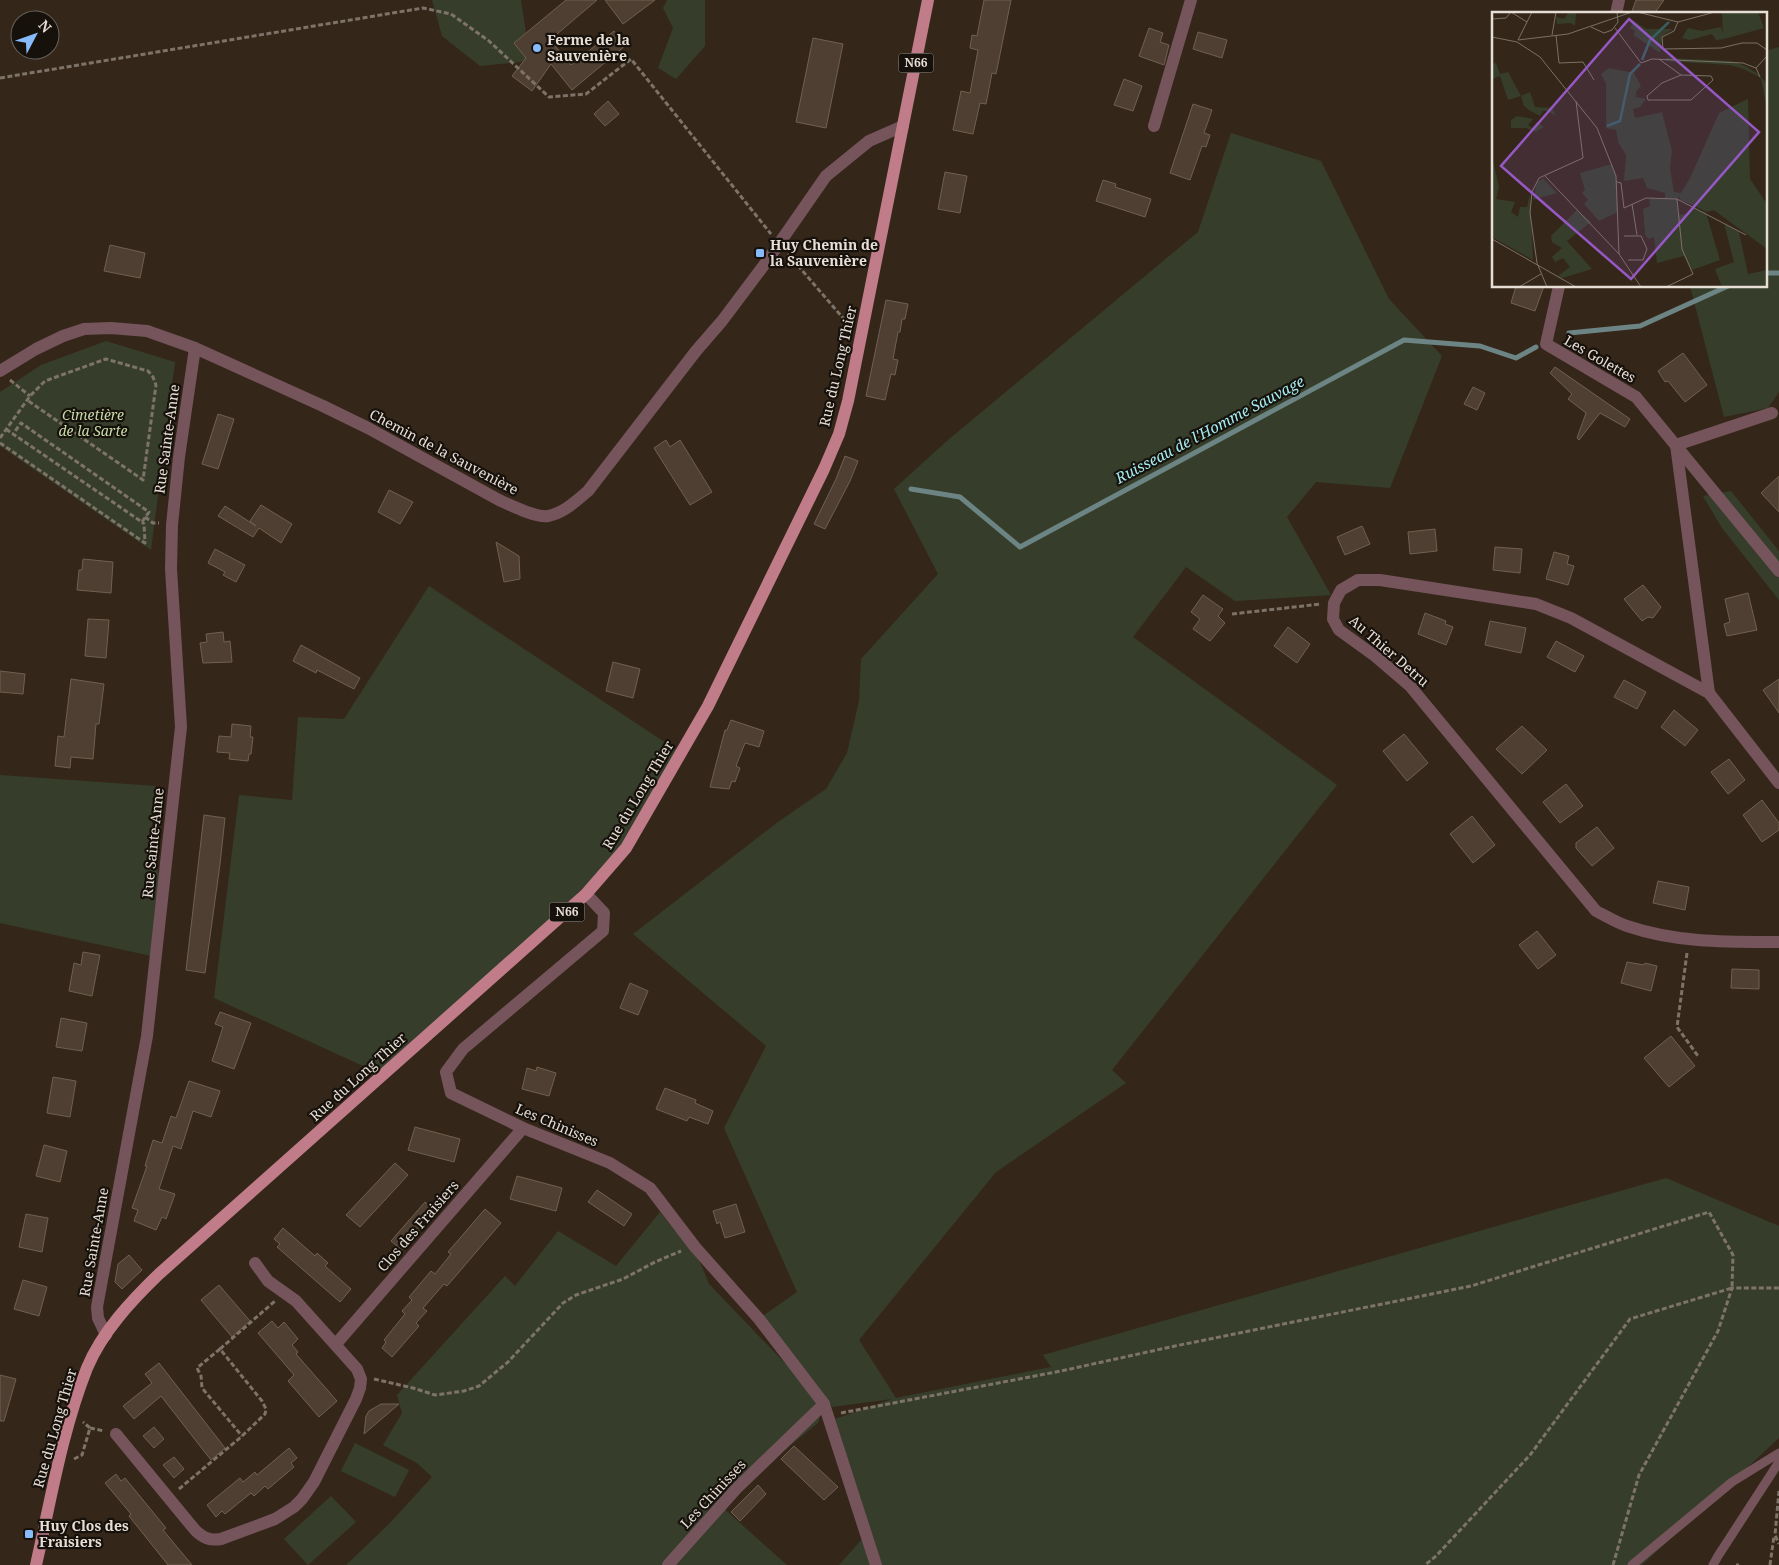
<svg xmlns="http://www.w3.org/2000/svg" width="1779" height="1565" font-family="'Noto Serif',serif">
<style>
.green{fill:#363e2b}
.lines{fill:none;stroke-linecap:round;stroke-linejoin:round}
.stream{stroke:#6c8483;stroke-width:5}
.building{fill:#4e3f32;stroke:#6f6051}
.path{stroke:#7e7368;stroke-width:3;stroke-dasharray:5 2.5;stroke-linecap:butt}
.service{stroke:#76545b;stroke-width:9}
.minor{stroke:#76545b;stroke-width:12}
.primary{stroke:#c17c8a;stroke-width:12}
.poi-dot{fill:#87bbfc;stroke:#17110c;stroke-width:2}
.labels{text-anchor:middle;stroke-width:4.5;stroke-linejoin:round;paint-order:stroke}
.shield{fill:#17110c;stroke:#a9a099;stroke-width:1}
.shield-label{font-size:12px;font-weight:bold;fill:#e7ded6}
.poi-label{font-size:14px;font-weight:bold;fill:#e7ded6;stroke:#17110c;text-anchor:start}
.street-label{font-size:14px;fill:#e7ded6;stroke:#17110c}
.park-label{font-size:14px;font-style:italic;fill:#c6dba7;stroke:#17110c}
.water-label{font-size:15px;font-style:italic;fill:#a2ecf2;stroke:#17110c}
.inset-river{fill:none;stroke:#375d60;stroke-width:2.5}
.inset-road{fill:none;stroke:#7c7065;stroke-width:1}
.view{fill:#9658c5;fill-opacity:0.15;stroke:#9658c5;stroke-width:2.5}
.inset-edge{fill:none;stroke:#e7ded6;stroke-width:2.5}
</style>
<rect width="100%" height="100%" fill="#34271a"/>
<!-- green -->
<g class="green">
<path d="M432 0H521L526 33 514 43 529 61 480 66 442 36Z"/>
<path d="M667 0H705V46L676 79 658 68 673 28 663 8Z"/>
<path d="M1779 47V392L1768 408 1724 417 1690 286H1765V51Z"/>
<path d="M1231 133 1321 161 1389 299 1442 356 1390 488 1316 482 1287 517 1331 595 1235 601 1186 567 1133 637 1337 785 1112 1070 1126 1083 996 1172 859 1340 896 1398 1051 1367 1043 1355 1666 1178 1779 1226V1438L1642 1565H882L835 1419 892 1399 832 1407 817 1385 760 1318 797 1292 724 1128 766 1046 633 934 778 822 826 789 847 753 859 701 861 659 938 574 894 489 948 440 1198 232Z"/>
<path d="M106 341 175 362 151 550 0 446V392L41 365Z"/>
<path d="M1731 491 1779 551V600L1722 528 1703 496Z"/>
<path d="M429 586 681 753 626 848 383 1075 214 998 239 795 292 800 298 717 344 719Z"/>
<path d="M0 775 155 786 150 850 164 887 156 957 0 923Z"/>
<path d="M660 1212 700 1262 709 1284 824 1404 818 1423 736 1489 721 1506 787 1565H346L390 1523 432 1477 417 1463 383 1445 402 1413 397 1395 505 1276 515 1286 558 1231 616 1266Z"/>
<path d="M355 1443 409 1470 395 1497 341 1471Z"/>
<path d="M331 1496 356 1522 308 1565 284 1539Z"/>
<path d="M863 1538 871 1565H839Z"/>
</g>
<g class="lines">
<!-- stream -->
<g class="stream">
<path d="M1765 273H1779"/>
<path d="M1569 333 1640 326 1728 286"/>
<path d="M911 489 960 497 1020 547 1404 340 1480 346 1516 358 1536 347"/>
</g>
</g>
<!-- building -->
<g class="building">
<path d="M566 0H597L550 40 571 65 614 31 626 45 572 90 551 64 532 91 512 76 526 58 514 43Z"/>
<path d="M605 0H655L623 24Z"/>
<path d="M984 0H1011L996 74 992 73 986 104 980 103 973 134 953 130 961 91 970 93 978 50 970 48 972 35 977 36Z"/>
<path d="M1636 0H1664L1654 14H1631Z"/>
<path d="M1149 28 1163 33 1160 42 1169 45 1164 65 1139 56Z"/>
<path d="M1198 32 1227 40 1222 58 1193 49Z"/>
<path d="M813 38 843 44 826 128 796 122Z"/>
<path d="M1124 79 1142 86 1133 111 1114 105Z"/>
<path d="M608 101 619 114 605 126 594 114Z"/>
<path d="M1193 104 1212 110 1204 133 1210 135 1206 147 1202 146 1190 180 1170 173Z"/>
<path d="M945 172 967 176 960 213 938 209Z"/>
<path d="M1103 180 1116 184 1115 187 1151 199 1145 217 1096 201Z"/>
<path d="M110 245 145 253 140 278 104 271Z"/>
<path d="M1516 286H1544L1535 311 1511 303Z"/>
<path d="M886 300 908 304 905 319H902L900 332H898L893 359 898 360 895 375 891 374 885 400 866 396Z"/>
<path d="M1683 353 1707 385 1685 402 1668 381 1665 382 1658 371Z"/>
<path d="M1555 367 1630 419 1625 427 1600 413 1579 440 1577 438 1586 413 1568 399 1572 394 1550 373Z"/>
<path d="M1473 387 1485 393 1477 410 1464 404Z"/>
<path d="M218 414 234 419 218 469 202 464Z"/>
<path d="M666 440 670 447 680 440 712 492 690 505 654 448Z"/>
<path d="M845 456 858 461 850 481 825 529 814 524 836 479Z"/>
<path d="M1779 476V512L1761 493Z"/>
<path d="M389 490 413 502 400 524 378 512Z"/>
<path d="M261 505 292 524 281 543 259 528 253 537 218 516 225 506 256 526 250 521Z"/>
<path d="M1362 526 1370 544 1345 555 1337 537Z"/>
<path d="M1435 529 1437 551 1410 554 1408 532Z"/>
<path d="M496 542 519 556 520 579 504 582Z"/>
<path d="M1495 547 1522 549 1520 573 1493 570Z"/>
<path d="M215 549 245 565 236 582 223 575 225 572 208 563Z"/>
<path d="M1554 552 1569 556 1567 564 1574 566 1568 585 1546 579Z"/>
<path d="M83 559 113 562 111 593 77 590 79 570H82Z"/>
<path d="M1643 585 1661 607 1653 618 1648 617 1642 621 1624 599Z"/>
<path d="M1748 593 1757 630 1727 636 1724 624 1730 622 1725 599Z"/>
<path d="M1203 595 1223 609 1218 616 1225 623 1210 641 1193 629 1200 619 1191 612Z"/>
<path d="M1425 613 1446 621 1445 624 1453 627 1446 645 1418 634Z"/>
<path d="M88 619 109 620 106 658 85 656Z"/>
<path d="M1490 621 1526 628 1521 653 1485 645Z"/>
<path d="M1288 627 1310 644 1297 663 1274 646Z"/>
<path d="M223 632 224 642 230 641 232 662 203 663 200 643 207 642 206 634Z"/>
<path d="M1556 641 1584 656 1575 672 1547 657Z"/>
<path d="M301 645 360 678 354 689 317 670 316 673 293 661Z"/>
<path d="M613 662 640 669 633 698 606 691Z"/>
<path d="M0 671 25 674 23 694 0 692Z"/>
<path d="M71 679 104 684 99 724H96L93 759 71 757 70 768 55 766 58 736 64 737Z"/>
<path d="M1779 679V713L1763 690Z"/>
<path d="M1624 680 1646 692 1637 709 1614 697Z"/>
<path d="M1674 710 1698 730 1685 746 1661 727Z"/>
<path d="M731 720 764 731 759 747 745 743 736 766 740 768 735 782 732 781 729 789 710 787 725 730H727Z"/>
<path d="M232 724 251 726 250 737H253L251 754H249L248 761 229 759 230 753 217 752 219 736 231 737Z"/>
<path d="M1522 726 1547 750 1522 774 1496 749Z"/>
<path d="M1404 734 1428 763 1407 781 1383 751Z"/>
<path d="M1729 759 1745 780 1728 794 1711 772Z"/>
<path d="M1566 784 1583 806 1560 823 1543 802Z"/>
<path d="M1762 800 1779 823V830L1762 842 1743 815Z"/>
<path d="M204 815 225 818 220 864 205 973 186 970Z"/>
<path d="M1472 816 1495 845 1473 863 1450 834Z"/>
<path d="M1597 827 1614 848 1592 866 1576 848V843Z"/>
<path d="M1658 881 1689 887 1685 910 1653 903Z"/>
<path d="M1537 931 1556 955 1538 969 1519 945Z"/>
<path d="M83 952 100 955 92 996 69 991 74 963 81 965Z"/>
<path d="M1627 962 1644 965 1645 963 1657 966 1651 991 1621 983Z"/>
<path d="M1732 969 1759 970V989L1731 988Z"/>
<path d="M630 983 648 991 638 1015 620 1008Z"/>
<path d="M220 1012 251 1023 234 1069 212 1061 223 1027 215 1024Z"/>
<path d="M61 1018 87 1023 82 1051 56 1047Z"/>
<path d="M1671 1036 1695 1066 1669 1087 1644 1058Z"/>
<path d="M537 1067 556 1073 549 1096 522 1089 527 1068 536 1071Z"/>
<path d="M53 1077 76 1081 70 1117 47 1113Z"/>
<path d="M189 1081 220 1091 211 1117 193 1111 181 1149 173 1146 159 1189 175 1194 166 1219 162 1217 156 1230 134 1221 138 1210 132 1208 147 1166H145L153 1140 162 1143 171 1116 176 1118Z"/>
<path d="M665 1088 696 1100 695 1103 713 1111 708 1124 689 1117 687 1121 656 1109Z"/>
<path d="M415 1127 460 1139 454 1162 408 1150Z"/>
<path d="M44 1145 67 1151 60 1182 36 1176Z"/>
<path d="M395 1163 408 1175 360 1227 346 1215Z"/>
<path d="M517 1176 562 1188 556 1211 510 1199Z"/>
<path d="M597 1190 632 1214 624 1226 588 1202Z"/>
<path d="M425 1202 436 1212 402 1250 391 1241Z"/>
<path d="M736 1204 745 1232 725 1238 720 1222 717 1224 713 1211Z"/>
<path d="M485 1209 501 1223 447 1286 444 1284 423 1308 427 1311 416 1323 419 1326 392 1357 382 1348 386 1342 384 1340 405 1314 402 1311 412 1300 409 1297 431 1271 435 1274 451 1254 448 1252Z"/>
<path d="M26 1214 48 1218 42 1252 19 1247Z"/>
<path d="M283 1228 315 1256 317 1253 328 1263 325 1266 351 1289 340 1302 277 1247 280 1244 274 1239Z"/>
<path d="M129 1255 142 1270 122 1289 115 1282 118 1264Z"/>
<path d="M23 1280 47 1287 39 1316 14 1309Z"/>
<path d="M219 1285 250 1321 232 1337 201 1300Z"/>
<path d="M272 1321 278 1328 284 1322 298 1339 292 1345 298 1352 296 1354 337 1401 319 1417 288 1381 294 1375 258 1333Z"/>
<path d="M159 1363 225 1448 211 1460 161 1396 134 1419 123 1406 152 1383 145 1374Z"/>
<path d="M0 1375 16 1379 4 1421H0Z"/>
<path d="M381 1404H399L364 1434 366 1416 369 1411Z"/>
<path d="M154 1427 164 1439 154 1448 143 1436Z"/>
<path d="M794 1446 838 1487 824 1500 781 1459Z"/>
<path d="M289 1448 297 1458 291 1463 294 1467 268 1489 265 1486 254 1496 251 1493 225 1514 222 1511 216 1517 207 1505 240 1478 243 1482 255 1472 257 1475Z"/>
<path d="M174 1457 184 1469 174 1478 163 1465Z"/>
<path d="M116 1474 121 1481 125 1478 166 1528 163 1530 192 1565H168L129 1516 131 1514 105 1483Z"/>
<path d="M758 1485 766 1494 740 1521 731 1512Z"/>
</g>
<g class="lines">
<!-- path -->
<g class="path">
<path d="M0 78 423 8 451 14 489 41 549 97 586 94 631 59 771 234"/>
<path d="M788 254 849 325"/>
<path d="M10 380 30 396"/>
<path d="M6 429 13 434 142 522 149 512 21 423 13 434"/>
<path d="M0 438 30 396 45 381 106 359 148 371 153 377 156 385 143 480 27 400"/>
<path d="M0 443 145 543 144 524 142 522"/>
<path d="M145 517 153 523H159"/>
<path d="M1232 614 1321 604"/>
<path d="M1687 953 1677 1027 1698 1056"/>
<path d="M220 1349 197 1368 201 1376 202 1388 242 1436"/>
<path d="M374 1379 413 1388 435 1395 464 1391 479 1386 508 1362 563 1303 576 1295 623 1279 655 1262 681 1251"/>
<path d="M841 1413 1061 1371 1175 1346 1471 1286 1709 1212 1733 1255 1732 1288 1630 1319 1530 1455 1436 1556 1425 1565"/>
<path d="M90 1428 104 1431"/>
<path d="M74 1459 82 1455 90 1428 83 1422"/>
<path d="M179 1489 241 1437 265 1414 266 1409 262 1401 220 1349 275 1301"/>
<path d="M1779 1491 1775 1535 1779 1544"/>
<path d="M1613 1565 1639 1475 1718 1331 1732 1288H1779"/>
<path d="M1736 1565H1739"/>
<path d="M1770 1565 1774 1536"/>
</g>
<!-- service -->
<g class="service">
<path d="M1632 1565 1732 1482 1779 1453"/>
<path d="M1713 1565 1718 1556 1779 1462"/>
</g>
<!-- minor -->
<g class="minor">
<path d="M1616 14 1619 0"/>
<path d="M1154 126 1191 0"/>
<path d="M1559 286 1546 344 1636 397 1779 571"/>
<path d="M0 371 36 349 63 336 84 329 111 328 147 331 195 348 323 406 368 428 499 500C510 505 536 518 548 516 564 513 576 501 588 491L696 351 722 321 767 261 826 176 869 141 903 126"/>
<path d="M1676 445 1709 693"/>
<path d="M1676 445 1772 413"/>
<path d="M1779 783 1709 693 1571 618 1536 604 1380 580H1358L1341 590 1334 603 1333 619 1339 630 1375 656 1410 686 1596 911C1606 916 1617 923 1627 926 1677 943 1727 942 1779 942"/>
<path d="M586 894 604 913 603 931 463 1049 446 1072 451 1093 523 1128 610 1163 650 1188 695 1247 759 1319 824 1404"/>
<path d="M106 1335 98 1318 97 1307 147 1036 181 727 171 569 172 525 179 457 195 348"/>
<path d="M336 1344 523 1128"/>
<path d="M116 1434 195 1530C203 1538 210 1541 221 1539L275 1519 294 1507 302 1499 314 1482 356 1399 360 1388 361 1379 357 1369 296 1301 268 1281 255 1263"/>
<path d="M668 1565 736 1489 824 1404 876 1565"/>
</g>
<!-- primary -->
<path class="primary" d="M36 1565C51 1499 62 1431 87 1368 102 1332 131 1301 159 1274L586 894 626 848 708 706 824 469 839 434 848 401 928 0"/>
</g>
<!-- markers -->
<g class="poi-dot">
<circle cx="537" cy="48" r="5"/>
<rect x="755" y="248" width="10" height="10" rx="2.5"/>
<rect x="24" y="1529" width="10" height="10" rx="2.5"/>
</g>
<g class="labels">
<!-- shield labels -->
<g class="shield">
<rect x="898.5" y="53.5" width="35" height="19" rx="4"/>
<rect x="549.5" y="902.5" width="35" height="19" rx="4"/>
</g>
<g class="shield-label">
<text x="916" y="67">N66</text>
<text x="567" y="916">N66</text>
</g>
<!-- poi labels -->
<g class="poi-label">
<text x="547" y="45">Ferme de la<tspan x="547" dy="16">Sauvenière</tspan></text>
<text x="770" y="250">Huy Chemin de<tspan x="770" dy="16">la Sauvenière</tspan></text>
<text x="39" y="1531">Huy Clos des<tspan x="39" dy="16">Fraisiers</tspan></text>
</g>
<!-- street labels -->
<g class="street-label">
<text transform="translate(1600 359) rotate(30)" y="5">Les Golettes</text>
<text transform="translate(838 366) rotate(-77)" y="5">Rue du Long Thier</text>
<text transform="translate(167 439) rotate(-82)" y="5">Rue Sainte-Anne</text>
<text transform="translate(444 452) rotate(28)" y="5">Chemin de la Sauvenière</text>
<text transform="translate(1389 651) rotate(41)" y="5">Au Thier Detru</text>
<text transform="translate(638 795) rotate(-59)" y="5">Rue du Long Thier</text>
<text transform="translate(153 843) rotate(-84)" y="5">Rue Sainte-Anne</text>
<text transform="translate(358 1077) rotate(-42)" y="5">Rue du Long Thier</text>
<text transform="translate(557 1125) rotate(23)" y="5">Les Chinisses</text>
<text transform="translate(418 1226) rotate(-49)" y="5">Clos des Fraisiers</text>
<text transform="translate(94 1242) rotate(-80)" y="5">Rue Sainte-Anne</text>
<text transform="translate(55 1428) rotate(-74)" y="5">Rue du Long Thier</text>
<text transform="translate(713 1494) rotate(-47)" y="5">Les Chinisses</text>
</g>
<!-- park labels -->
<g class="park-label">
<text x="93" y="420">Cimetière<tspan x="93" dy="16">de la Sarte</tspan></text>
</g>
<!-- water labels -->
<g class="water-label">
<text transform="translate(1210 430) rotate(-28)" y="5">Ruisseau de l'Homme Sauvage</text>
</g>
</g>
<!-- overview -->
<g transform="translate(1492 12)">
<rect width="275" height="275" fill="#34271a"/>
<path d="M77 0H84L83 14 79 11 65 12 64 5 72 7ZM230 0H266L272 16 232 27 224 28 220 22 198 28 190 26 196 16 210 19 229 15 231 22ZM142 9 154 17H181L170 24 168 41 141 23 143 19 138 16ZM174 46 239 49 253 54 266 62 275 72V98L269 66 252 57 238 53 173 49ZM4 51 8 62 16 60 29 84 38 80 43 95 60 96 64 104 56 99H51L48 104 37 98 32 94 29 84 16 88 8 64 0 67V52ZM117 56 142 61 149 74 144 80V85L154 87 148 95 141 97 143 106 170 100 180 139 178 156 182 180 189 181 198 166 227 101 256 87 258 167 275 192V237L222 198 215 200 187 187 188 184 185 187 186 203 199 201V194L214 201 228 248 200 258 192 244 165 251 162 225 156 227 153 222 151 197 158 194 157 187H183L173 186V181L155 176 151 166 132 169 134 143 126 130 124 118 114 116V72L109 62ZM25 104 41 107 36 113 40 116 45 110 52 115 44 120 34 116H19V108ZM0 144 7 175 4 187 23 190 19 200 26 205 28 195H35L38 182 41 248 0 225ZM120 152 124 164 126 200 107 209 92 192 96 188 90 181 93 178 88 161ZM51 166 65 181 41 188 45 170ZM85 198 99 210 75 229 100 257 70 266 66 264 78 255 71 246 63 250 60 245 70 236 60 230 59 224ZM232 211 247 220 256 262 275 258V275H230L223 257 242 250Z" fill="#363e2b"/>
<path class="inset-river" d="M150 48 158 28 177 10M115 114 128 109 138 62 148 52"/>
<path class="inset-road" d="M145 0 186 10 223 0M0 7 14 6 19 0 35 10M99 15 112 21 120 18 126 10 125 0M123 16 149 51 160 47 251 51 264 56 268 65M60 23 64 0M64 23 67 51 91 50 102 68M0 25 25 30 48 45 105 116 124 164 127 242 149 275M26 28 76 22 140 0M26 28 40 0M171 37 229 36 250 31H265L275 38M171 37 170 25 182 19 186 10M167 47 189 63 170 71 155 84 156 88H199L221 68 219 64 189 63M264 56 275 44M52 163 127 242M125 170 129 171 132 196 154 186 185 187M140 192 145 223M132 224H149L155 237 151 248H136M0 227 84 275M27 275 49 262M55 275 45 251 38 201 40 180 47 166 91 146 84 89M174 275 201 262 190 237 185 187 254 223"/>
<path class="view" d="M137 7 267 120 139 267 9 154Z"/>
<rect width="275" height="275" class="inset-edge"/>
</g>
<!-- north arrow -->
<g transform="translate(35 35) rotate(49)"><circle r="24" fill="#17110c" stroke="#6a635d"/>
<path d="M0-4L9 19L0 12L-9 19Z" fill="#87bbfc"/>
<text y="-8" font-size="14" font-weight="bold" text-anchor="middle" fill="#e7ded6">N</text>
</g>
</svg>
